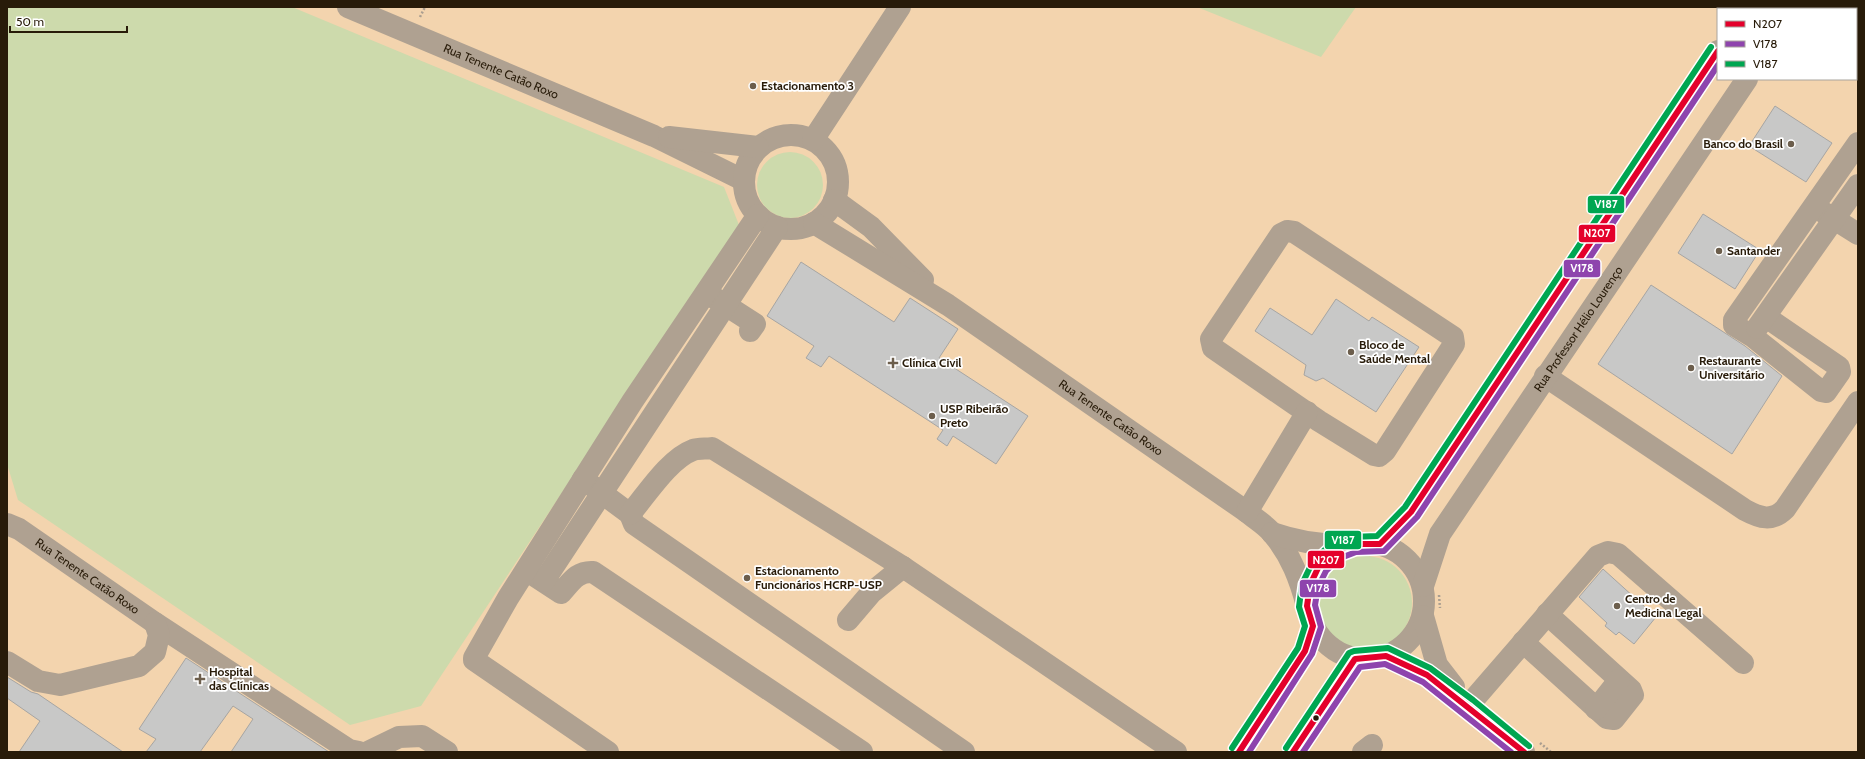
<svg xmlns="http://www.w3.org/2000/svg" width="1865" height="759" font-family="Cabin,sans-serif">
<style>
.built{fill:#f3d4ae;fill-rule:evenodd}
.green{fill:#cddaac}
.building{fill:#c8c8c7;stroke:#a6a5a3}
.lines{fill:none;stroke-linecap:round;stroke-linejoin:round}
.path{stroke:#aa9e90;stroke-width:2.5;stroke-dasharray:2 2;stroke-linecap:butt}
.minor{stroke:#afa191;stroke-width:22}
.bus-1-casing{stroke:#fff;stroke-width:9}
.bus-2-casing{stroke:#fff;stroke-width:9}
.bus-3-casing{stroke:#fff;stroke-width:9}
.bus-1{stroke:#e4002b;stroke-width:6}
.bus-2{stroke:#8e44ad;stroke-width:6}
.bus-3{stroke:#00a651;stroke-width:6}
.poi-dot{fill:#6c5e4c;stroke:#fff;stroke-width:1.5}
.bus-dot{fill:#281b09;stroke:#fff;stroke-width:1.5}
.labels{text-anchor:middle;stroke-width:3.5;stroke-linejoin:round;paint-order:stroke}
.street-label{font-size:12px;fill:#281b09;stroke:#fff}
.poi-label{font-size:12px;font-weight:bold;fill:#281b09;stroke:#fff;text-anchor:start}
.line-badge{stroke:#fff;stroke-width:1.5}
.badge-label{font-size:11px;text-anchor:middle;font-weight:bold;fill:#fff}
</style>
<rect width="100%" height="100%" fill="#ebdbc7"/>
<!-- built -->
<path class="built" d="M7 7H1858V752H7ZM1718 9H1856V79H1718Z"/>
<!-- green -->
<g class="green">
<path d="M7 7H292L724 187 739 225 421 706 350 725 18 500 7 464Z"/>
<path d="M1197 7H1356L1321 57Z"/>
<circle cx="790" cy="185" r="33"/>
<circle cx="1365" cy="603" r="47"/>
</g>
<!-- building -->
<g class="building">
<path d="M1775 106 1832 143 1806 182 1749 146Z"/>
<path d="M1703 214 1760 250 1735 289 1678 253Z"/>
<path d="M801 262 894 322 910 298 958 329 939 358 1028 416 996 464 953 436 947 446 937 439 943 430 829 356 821 367 806 358 814 346 767 316Z"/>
<path d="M1651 285 1745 346 1782 376 1732 454 1598 364Z"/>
<path d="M1336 299 1369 321 1372 317 1419 347 1376 412 1323 378 1316 381 1304 375 1306 365 1255 331 1270 308 1312 335Z"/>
<path d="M1603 569 1656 617 1634 644 1619 632 1616 635 1605 626 1607 623 1579 597Z"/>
<path d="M186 658 329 752H231L253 719 233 706 200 752H146L156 739 139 729Z"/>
<path d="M7 677 31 692 38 694 123 752H19L40 721 7 698Z"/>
</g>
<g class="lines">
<!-- path -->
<g class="path">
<path d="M420 17 425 7"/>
<path d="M1439 595 1440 608"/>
<path d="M1540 743 1551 752"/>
</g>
<!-- minor -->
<g class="minor">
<path id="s1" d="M348 7 654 136 743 180"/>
<path d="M1747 9 1748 7"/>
<path d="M1795 9 1796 7"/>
<circle cx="791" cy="182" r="47"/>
<path d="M669 137 758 147"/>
<path d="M813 140 900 7"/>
<path d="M834 200 871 227 923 280"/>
<path d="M1823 212 1858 234"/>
<path id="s2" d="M814 223 948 305 1247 512C1255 519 1266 525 1273 534 1291 555 1300 580 1307 606"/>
<path d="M1287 231 1294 232 1453 337 1454 344 1385 451 1379 456 1374 455 1319 421 1213 348 1211 339 1281 234Z"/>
<path d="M713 297 755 324 750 331"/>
<path d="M1766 317 1839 367 1840 372 1826 392 1821 391 1752 336 1734 325V320L1858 143"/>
<path d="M1757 328 1858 185"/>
<path d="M1545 376 1745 510C1760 518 1772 522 1785 509L1858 402"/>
<path d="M583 479 630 514 634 524 964 752"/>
<path d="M1247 512 1307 412"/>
<path d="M630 514C647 494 669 459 693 450 699 448 706 449 712 448L903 567 1176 752"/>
<path id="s3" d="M7 524 19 529 155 623 349 750 359 752"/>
<path d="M1272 533C1298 542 1322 546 1349 544"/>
<circle cx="1366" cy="601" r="58"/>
<path d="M1380 544 1411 512 1718 51"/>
<path d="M532 574 561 593C571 582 577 571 593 572L862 752"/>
<path d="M544 581 777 227"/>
<path id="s4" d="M1423 586 1440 534 1747 79"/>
<path d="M1423 616 1437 665 1454 687"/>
<path d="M848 620 871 593 903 567"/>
<path d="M1523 642 1607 718 1614 719 1633 695 1631 690 1547 614"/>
<path d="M1386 656 1427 675 1468 706 1524 752"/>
<path d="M7 662 38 681 60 685 139 666 155 652 159 635 155 623"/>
<path d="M1468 706 1598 556 1608 552 1618 554 1743 663"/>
<path d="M1596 709 1619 680"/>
<path d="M368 752 399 737 422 736 447 752"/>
<path d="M608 752 474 660V658L508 598 632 402 758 215"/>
<path d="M1239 752 1305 651 1313 626"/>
<path d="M1293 752 1355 659"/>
<path d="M1363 752 1372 745"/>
</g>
<!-- bus-1 casing -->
<g class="bus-1-casing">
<g id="bus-1">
<path d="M1239 752 1305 651 1313 626 1307 606 1310 585 1319 566 1334 552 1354 544H1380L1411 512 1718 51"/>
<path d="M1293 752 1355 659 1386 656 1427 675 1524 752"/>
</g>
</g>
<!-- bus-2 casing -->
<g class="bus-2-casing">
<g id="bus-2">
<path d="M1249 752 1312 654 1321 627 1315 605 1318 587 1326 571 1338 559 1356 552 1384 551 1417 517 1718 65"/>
<path d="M1303 752 1360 667 1385 664 1423 682 1511 752"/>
</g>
</g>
<!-- bus-3 casing -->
<g class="bus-3-casing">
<g id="bus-3">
<path d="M1232 748 1298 648 1305 626 1299 607 1302 584 1313 561 1330 545 1351 537 1377 536 1405 507 1711 47"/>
<path d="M1286 748 1349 653 1354 651 1388 648 1430 668 1473 700 1529 746"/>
</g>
</g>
<!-- bus-1 -->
<use href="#bus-1" class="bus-1"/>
<!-- bus-2 -->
<use href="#bus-2" class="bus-2"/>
<!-- bus-3 -->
<use href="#bus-3" class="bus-3"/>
</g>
<!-- markers -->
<g class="poi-dot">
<circle cx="753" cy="86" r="4"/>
<circle cx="1791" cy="144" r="4"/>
<circle cx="1719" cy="251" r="4"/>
<circle cx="1351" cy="352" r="4"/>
<path d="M891 357h4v4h4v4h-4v4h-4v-4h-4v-4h4z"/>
<circle cx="1691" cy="368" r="4"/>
<circle cx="932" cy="416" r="4"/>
<circle cx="747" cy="578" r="4"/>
<circle cx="1617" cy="606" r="4"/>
<path d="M198 673h4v4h4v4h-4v4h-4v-4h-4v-4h4z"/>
</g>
<circle class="bus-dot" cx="1316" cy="718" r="3.5"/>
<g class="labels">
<!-- street labels -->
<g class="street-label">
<text dy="4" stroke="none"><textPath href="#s1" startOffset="166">Rua Tenente Catão Roxo</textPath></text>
<text dy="4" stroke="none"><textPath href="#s4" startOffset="302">Rua Professor Hélio Lourenço</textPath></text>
<text dy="4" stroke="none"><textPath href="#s2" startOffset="355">Rua Tenente Catão Roxo</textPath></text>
<text dy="4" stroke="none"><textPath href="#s3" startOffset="96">Rua Tenente Catão Roxo</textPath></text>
</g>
<!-- poi labels -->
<g class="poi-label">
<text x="761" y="90">Estacionamento 3</text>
<text x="1783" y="148" text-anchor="end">Banco do Brasil</text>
<text x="1727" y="255">Santander</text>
<text x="1359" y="349">Bloco de<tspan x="1359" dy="14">Saúde Mental</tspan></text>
<text x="1699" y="365">Restaurante<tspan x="1699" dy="14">Universitário</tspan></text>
<text x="902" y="367">Clínica Civil</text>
<text x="940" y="413">USP Ribeirão<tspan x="940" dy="14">Preto</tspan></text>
<text x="755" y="575">Estacionamento<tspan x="755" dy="14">Funcionários HCRP-USP</tspan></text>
<text x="1625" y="603">Centro de<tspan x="1625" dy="14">Medicina Legal</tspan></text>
<text x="209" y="676">Hospital<tspan x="209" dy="14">das Clínicas</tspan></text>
</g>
</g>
<g class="line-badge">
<rect x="1587" y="195" width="38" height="19" rx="4" fill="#00a651"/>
<rect x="1578" y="224" width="38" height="19" rx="4" fill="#e4002b"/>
<rect x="1563" y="259" width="38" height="19" rx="4" fill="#8e44ad"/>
<rect x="1324" y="530" width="38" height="20" rx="4" fill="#00a651"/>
<rect x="1307" y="550" width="38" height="19" rx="4" fill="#e4002b"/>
<rect x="1299" y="579" width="38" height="19" rx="4" fill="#8e44ad"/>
</g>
<g class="badge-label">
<text x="1606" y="208">V187</text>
<text x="1597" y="237">N207</text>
<text x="1582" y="272">V178</text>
<text x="1343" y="544">V187</text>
<text x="1326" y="564">N207</text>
<text x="1318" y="592">V178</text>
</g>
<!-- border -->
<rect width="1865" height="759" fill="none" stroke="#281b09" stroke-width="16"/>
<!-- legend -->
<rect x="1717" y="8" width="140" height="72" fill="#ffffff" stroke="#a9a49d"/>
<rect x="1725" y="21" width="20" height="6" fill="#e4002b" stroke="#a9a49d"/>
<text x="1753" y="28" font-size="12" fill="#281b09">N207</text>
<rect x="1725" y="41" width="20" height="6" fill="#8e44ad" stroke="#a9a49d"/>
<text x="1753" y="48" font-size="12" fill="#281b09">V178</text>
<rect x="1725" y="61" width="20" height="6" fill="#00a651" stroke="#a9a49d"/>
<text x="1753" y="68" font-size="12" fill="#281b09">V187</text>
<!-- scale -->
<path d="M10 26v6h117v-6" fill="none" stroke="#281b09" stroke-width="2"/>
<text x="16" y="26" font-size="12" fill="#281b09" stroke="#ffffff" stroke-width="3" paint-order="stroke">50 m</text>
</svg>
